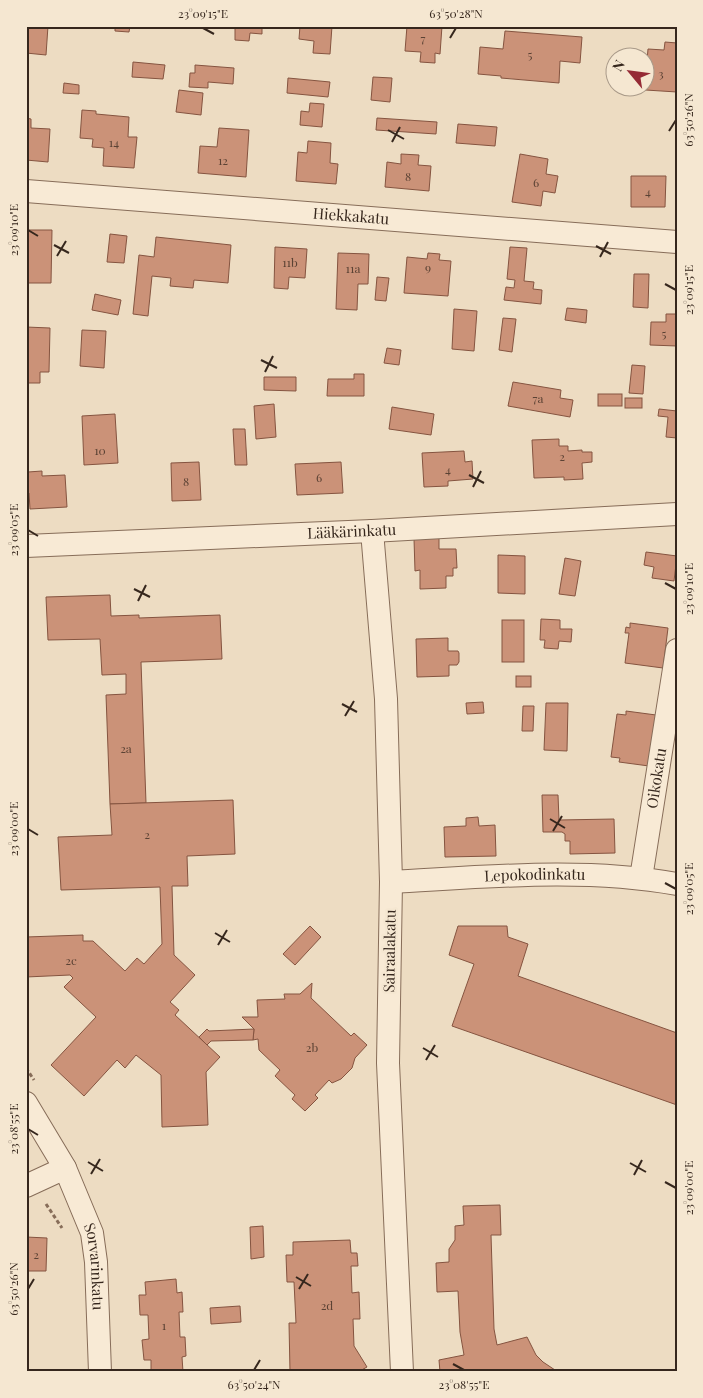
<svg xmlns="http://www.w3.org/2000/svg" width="703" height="1398" font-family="'Playfair Display',serif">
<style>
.building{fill:#cb9278;stroke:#855440}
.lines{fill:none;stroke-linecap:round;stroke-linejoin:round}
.minor-casing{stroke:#876d59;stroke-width:24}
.path{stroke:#876d59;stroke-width:3;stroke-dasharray:4 2.5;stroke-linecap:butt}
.minor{stroke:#f8ead5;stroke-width:22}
.ticks{fill:none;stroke:#36271d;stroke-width:2}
.labels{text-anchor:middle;stroke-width:5;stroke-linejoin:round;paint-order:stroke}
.number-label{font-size:12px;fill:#5b4234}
.street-label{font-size:15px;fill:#36271d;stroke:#f5e7d1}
.neatline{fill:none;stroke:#36271d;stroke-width:2}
.ticks-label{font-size:12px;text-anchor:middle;fill:#36271d}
</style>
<rect width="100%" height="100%" fill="#eddcc2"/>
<!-- building -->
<g class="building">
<path d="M26 26H48L46 55 26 53Z"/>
<path d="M115 26H130L129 32 115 31Z"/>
<path d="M235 26H262V34L250 33 249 41 235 40Z"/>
<path d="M300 26H332L330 54 313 53 314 41 299 39Z"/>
<path d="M407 26H442L440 54 435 53V63L420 62 421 52 405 51Z"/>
<path d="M505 31 582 37 580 63 560 61 559 83 501 78V76L478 74 480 47 503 49Z"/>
<path d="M665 42 677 43V92L630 89 631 88H646V60L647 61 648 49 664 50Z"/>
<path d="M133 62 165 65 163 79 132 77Z"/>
<path d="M195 65 234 68 233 84 208 82V88L189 87 190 73H195Z"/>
<path d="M373 77 392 78 390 102 371 100Z"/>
<path d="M288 78 330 82 328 97 287 93Z"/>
<path d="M64 83 79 85V94L63 93Z"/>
<path d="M179 90 203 93 201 115 176 112Z"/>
<path d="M310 103 324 104 322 127 300 125 301 111 309 112Z"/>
<path d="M82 110 96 111V114L129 117 128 137H137L134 168 103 166 104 148 92 147 93 139 80 138Z"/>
<path d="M26 118 31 119V128L50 129 48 162 26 160Z"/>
<path d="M377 118 437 122 436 134 376 130Z"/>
<path d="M458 124 497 127 495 146 456 143Z"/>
<path d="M219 128 249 130 246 177 198 173 200 146 217 147Z"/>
<path d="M308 141 331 143 330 163 338 164 336 184 296 181 298 152 307 153Z"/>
<path d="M401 154 419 155 418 165 431 166 429 191 385 187 387 162 401 164Z"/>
<path d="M520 154 548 159 546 174 558 176 555 193 543 191 541 206 512 202Z"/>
<path d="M631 176H666L665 207H631Z"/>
<path d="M26 230H52L51 283H26Z"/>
<path d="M110 234 127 236 124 263 107 262Z"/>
<path d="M156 237 231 245 228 283 194 280 193 288 170 286 171 278 152 276 148 316 133 314 139 255 154 257Z"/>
<path d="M275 247 307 249 305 278 289 277 288 289 274 288Z"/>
<path d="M510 247 527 248 524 281 534 282 533 289 542 290 541 304 504 300 506 287 514 288 515 280 507 279Z"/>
<path d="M338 253 369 254 368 284H358L357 310 336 309Z"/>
<path d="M428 253 440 254 439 260 451 261 448 296 404 293 407 257 427 259Z"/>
<path d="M634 274H649L648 308 633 307Z"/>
<path d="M377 277 389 278 386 301 375 300Z"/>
<path d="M95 294 121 300 118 315 92 310Z"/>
<path d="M567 308 587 310 586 323 565 320Z"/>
<path d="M454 309 477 311 474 351 452 349Z"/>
<path d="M666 314H677V346L650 345 651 322H666Z"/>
<path d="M503 318 516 319 512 352 499 350Z"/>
<path d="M26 327 50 328 49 372H40V383H26Z"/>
<path d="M82 330 106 331 104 368 80 366Z"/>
<path d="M387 348 401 350 399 365 384 363Z"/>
<path d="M632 365 645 366 643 394 629 393Z"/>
<path d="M354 374H364V396H327L328 379H354Z"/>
<path d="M264 377H296V391L264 390Z"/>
<path d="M513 382 561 390 560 398 573 400 570 417 508 406Z"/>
<rect x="598" y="394" width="24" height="12"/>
<rect x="625" y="398" width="17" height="10"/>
<path d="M274 404 276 437 256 439 254 406Z"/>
<path d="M392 407 434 414 431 435 389 429Z"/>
<path d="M659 409 677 411V438L666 437 668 417 658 416Z"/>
<path d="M115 414 118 463 84 465 82 416Z"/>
<path d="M233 429H245L247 465H235Z"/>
<path d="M26 439 28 472 42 471V476L65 475 67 507 30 509 29 493H26Z"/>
<path d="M559 439V446H568V451L582 450V452H592V462L582 463 583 479 564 480V477L534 478 532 440Z"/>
<path d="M464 451 465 462 472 461 473 479 448 481V486L424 487 422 453Z"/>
<path d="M199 462 201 500 172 501 171 463Z"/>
<path d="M341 462 343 493 297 495 295 464Z"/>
<path d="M439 538V549H456L457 568H453V576H446V588L420 589V570L415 571 414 539Z"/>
<path d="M646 552 677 556 674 581 652 578 654 567 644 565Z"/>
<path d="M498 555 525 556V594L498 593Z"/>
<path d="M565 558 581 561 575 596 559 594Z"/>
<path d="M110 595 111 616 139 615V618L220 615 222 659 141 662 146 803 110 804 106 695 126 694V674L102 675 100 639 48 640 46 597Z"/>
<path d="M541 619 560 620V629H572L571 642 559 641 558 649 544 648 545 640H540Z"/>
<rect x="502" y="620" width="22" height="42"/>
<path d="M630 623 668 628 663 668 625 663 629 633H625L626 627 630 628Z"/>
<path d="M448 638V651H458L459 653V662L457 665H449V676L417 677 416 639Z"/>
<rect x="516" y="676" width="15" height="11"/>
<path d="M483 702 484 713 467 714 466 703Z"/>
<path d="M546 703H568L567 751 544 750Z"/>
<path d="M523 706H534L533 731H522Z"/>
<path d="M626 711 656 715 649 766 619 762 620 758 611 757 617 714 626 715Z"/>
<path d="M542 795H558L559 820 614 819 615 853 570 854V841H565V834L562 832H543Z"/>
<path d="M233 800 235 854 187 856 188 886H172L174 955 195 975 170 1002 179 1010 175 1015 220 1057 206 1072 208 1125 162 1127 161 1075 136 1055 125 1068 117 1060 84 1096 51 1065 96 1017 64 987 73 978 70 975 26 977V937L83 935V941H93L125 971 137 958 144 964 162 944 160 887 61 890 58 837 112 835 110 804Z"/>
<path d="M478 817 479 826 495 825 496 856 445 857 444 827 466 826V818Z"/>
<path d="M310 926 321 937 295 965 283 954Z"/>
<path d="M458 926H507L508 937 528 944 518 976 677 1033V1105L452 1026 474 964 449 955Z"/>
<path d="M312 983 311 998 351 1036 354 1033 367 1045 355 1058 352 1068 341 1079 332 1083 329 1080 315 1095 318 1098 305 1111 292 1099 295 1095 275 1076 280 1070 259 1050 258 1039 253 1040 254 1029 242 1017H258L257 1000 285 999 284 994H300Z"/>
<path d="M207 1029 209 1031 254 1029 253 1040 211 1041 207 1045 199 1037Z"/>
<path d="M500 1205 501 1235H491L494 1329 497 1345 527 1337 536 1355 543 1362 558 1372H440L439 1360 464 1355 460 1332 458 1291 437 1292 436 1263 449 1262V1249L455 1240V1226L464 1225 463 1206Z"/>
<path d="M263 1226 264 1257 251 1259 250 1227Z"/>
<path d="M26 1237 47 1238 46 1271H27L26 1282Z"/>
<path d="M350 1240 351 1253H357L358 1266H351L352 1293 359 1292 360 1319H353L354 1346 367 1367 358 1372H290L289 1323H296L294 1282H287L286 1255H293V1242Z"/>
<path d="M176 1279 177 1293 182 1292 183 1312H179L180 1337H185L186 1356 182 1357 183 1372H151V1360H144L142 1340 149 1339 148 1315H140L139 1295H146L145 1282Z"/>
<path d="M240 1306 241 1322 211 1324 210 1308Z"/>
</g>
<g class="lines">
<!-- minor casing -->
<g class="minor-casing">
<g id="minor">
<path id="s1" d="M26 191 677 242"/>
<path d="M372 531 386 699 391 882 388 1063 402 1372"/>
<path id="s2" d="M26 546 372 531 677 514"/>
<path id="s3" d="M641 878 677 650"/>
<path id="s4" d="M391 882C485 877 584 867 677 884"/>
<path id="s5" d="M26 1103 65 1168 92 1233 96 1262 100 1372"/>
<path d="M26 1186 65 1168"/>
</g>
</g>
<!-- path -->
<g class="path">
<path d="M26 1068 34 1080"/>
<path d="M46 1204 62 1228"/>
</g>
<!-- minor -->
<use href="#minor" class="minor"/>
</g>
<!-- ticks -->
<path class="ticks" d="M203 28 214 34M450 38 456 28M388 130 404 139M669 131 676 120M392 142 400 127M28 230 38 236M54 245 69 253M596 246 611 254M57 256 66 241M600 257 608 242M665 284 676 290M261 360 277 368M265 372 273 356M469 475 484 483M473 487 481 471M28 530 38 536M665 583 676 589M134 589 150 597M138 601 146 585M342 704 357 712M345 716 354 701M550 819 565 828M28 829 38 835M553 831 562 816M665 883 676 889M215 933 230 942M218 945 227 930M423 1048 438 1057M426 1060 435 1045M28 1129 38 1135M88 1162 103 1171M630 1163 646 1172M91 1174 100 1159M634 1175 642 1160M665 1182 676 1188M296 1277 311 1286M28 1289 34 1279M299 1289 308 1274M453 1364 464 1370M254 1370 260 1360"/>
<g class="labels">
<!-- number labels -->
<g class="number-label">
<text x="423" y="43">7</text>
<text x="530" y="59">5</text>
<text x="661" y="78">3</text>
<text x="114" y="147">14</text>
<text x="223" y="165">12</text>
<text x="408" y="181">8</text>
<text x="536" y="187">6</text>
<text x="648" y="196">4</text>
<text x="290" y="267">11b</text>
<text x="428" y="272">9</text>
<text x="353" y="273">11a</text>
<text x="664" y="338">5</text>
<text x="538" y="403">7a</text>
<text x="100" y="455">10</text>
<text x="562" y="461">2</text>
<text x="448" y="474">4</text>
<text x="319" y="482">6</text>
<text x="186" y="486">8</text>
<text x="126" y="753">2a</text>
<text x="147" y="839">2</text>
<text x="71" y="965">2c</text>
<text x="312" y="1052">2b</text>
<text x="36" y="1259">2</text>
<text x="327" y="1310">2d</text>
<text x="164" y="1330">1</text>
</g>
<!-- street labels -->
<g class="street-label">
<text dy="5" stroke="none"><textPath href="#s1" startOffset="326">Hiekkakatu</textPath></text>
<text dy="5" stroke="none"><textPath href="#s2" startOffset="326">Lääkärinkatu</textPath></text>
<text dy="5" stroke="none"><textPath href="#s3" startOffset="101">Oikokatu</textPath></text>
<text dy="5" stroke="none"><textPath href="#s4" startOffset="144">Lepokodinkatu</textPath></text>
<text transform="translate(390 951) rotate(-89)" y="5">Sairaalakatu</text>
<text dy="5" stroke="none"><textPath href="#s5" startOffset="180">Sorvarinkatu</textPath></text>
</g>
</g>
<!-- border -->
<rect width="703" height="1398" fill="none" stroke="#f5e7d1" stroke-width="55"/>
<!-- north arrow -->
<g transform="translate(630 72) rotate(299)"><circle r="24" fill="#f5e7d1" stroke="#a99a89"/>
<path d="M0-4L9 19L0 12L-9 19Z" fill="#952a35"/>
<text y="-8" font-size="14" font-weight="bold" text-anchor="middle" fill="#36271d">N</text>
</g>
<rect x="28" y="28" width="648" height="1342" class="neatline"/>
<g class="ticks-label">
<text x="203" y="18">23°09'15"E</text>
<text x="456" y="18">63°50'28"N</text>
<text transform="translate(689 120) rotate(-90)" y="4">63°50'26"N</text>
<text transform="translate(14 230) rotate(-90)" y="4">23°09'10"E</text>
<text transform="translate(689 290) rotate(-90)" y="4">23°09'15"E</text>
<text transform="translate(14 530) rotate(-90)" y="4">23°09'05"E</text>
<text transform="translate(689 589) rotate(-90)" y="4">23°09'10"E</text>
<text transform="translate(14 829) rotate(-90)" y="4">23°09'00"E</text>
<text transform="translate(689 889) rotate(-90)" y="4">23°09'05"E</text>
<text transform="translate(14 1129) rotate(-90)" y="4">23°08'55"E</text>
<text transform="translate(689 1188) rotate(-90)" y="4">23°09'00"E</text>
<text transform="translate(14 1289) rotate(-90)" y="4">63°50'26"N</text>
<text x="254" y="1389">63°50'24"N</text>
<text x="464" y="1389">23°08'55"E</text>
</g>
</svg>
